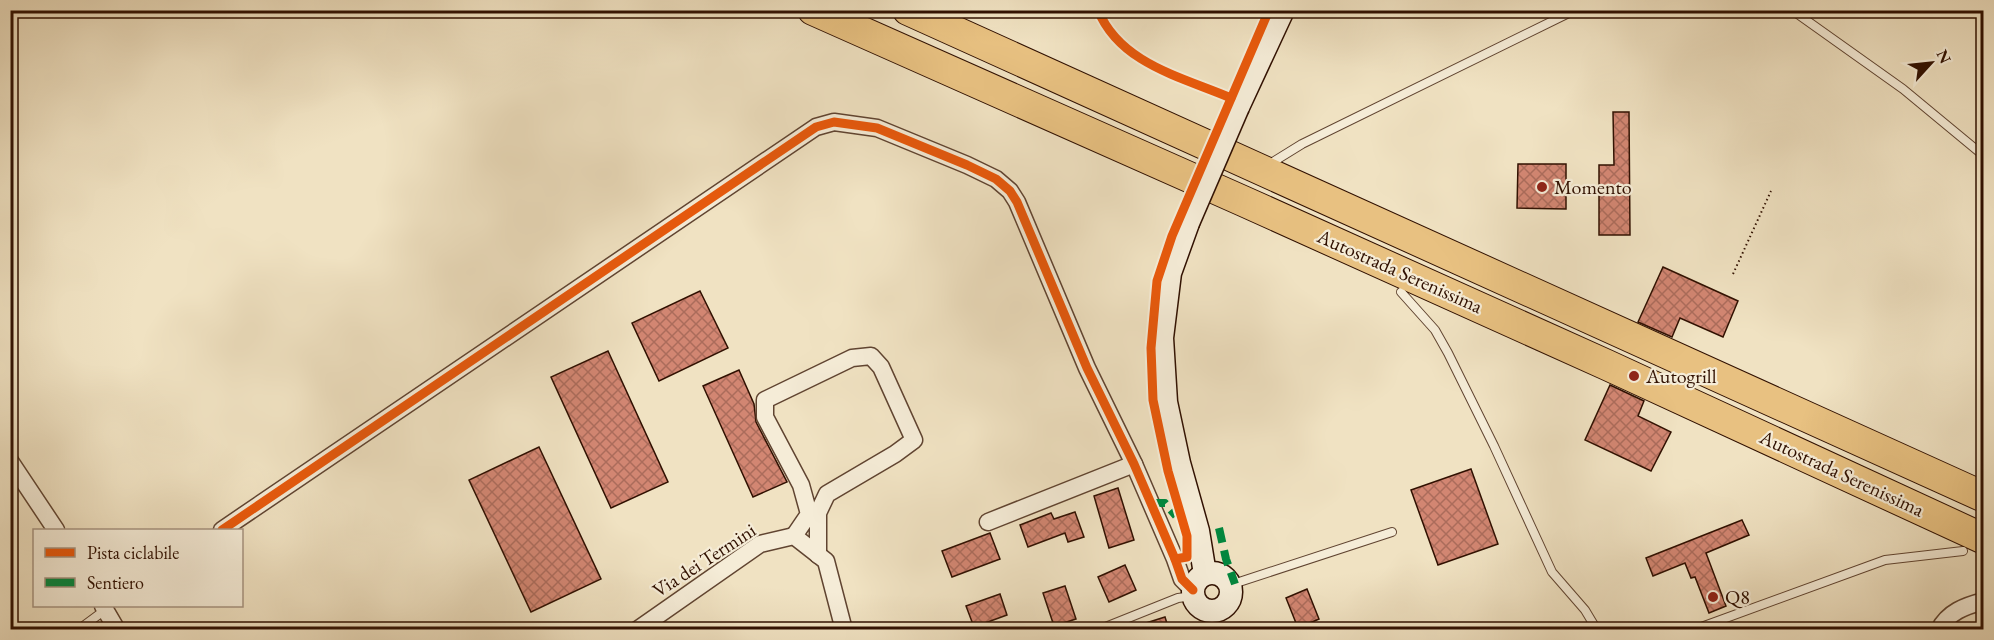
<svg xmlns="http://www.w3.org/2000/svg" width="1994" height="640" font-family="'EB Garamond',serif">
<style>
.building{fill:url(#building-cross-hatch);stroke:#301001;stroke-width:1.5}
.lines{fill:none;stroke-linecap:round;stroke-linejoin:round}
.lane-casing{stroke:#604431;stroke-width:10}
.street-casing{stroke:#604431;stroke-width:19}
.secondary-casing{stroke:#301001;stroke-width:25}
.highway-casing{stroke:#301001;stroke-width:32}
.path{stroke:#301001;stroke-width:2;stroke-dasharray:1.5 3;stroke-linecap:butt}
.lane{stroke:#f5ecd7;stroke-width:8}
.street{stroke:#f5ecd7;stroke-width:16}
.secondary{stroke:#f5ecd7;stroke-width:22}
.highway{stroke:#e8c181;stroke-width:30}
.secondary-bridge-casing{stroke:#301001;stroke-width:25;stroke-linecap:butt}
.secondary-bridge{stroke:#f5ecd7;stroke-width:22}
.quiet{stroke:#00873e;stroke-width:8;stroke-dasharray:15 8;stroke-linecap:butt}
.cycleway-casing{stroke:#f5ecd7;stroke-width:13}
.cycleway{stroke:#e8590c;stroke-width:9}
.poi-dot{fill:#8f2418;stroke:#f5ecd7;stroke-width:2}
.labels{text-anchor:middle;stroke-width:4.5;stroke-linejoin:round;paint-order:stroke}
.poi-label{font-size:20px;fill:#301001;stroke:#f5ecd7;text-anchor:start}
.street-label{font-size:20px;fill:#301001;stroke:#f5ecd7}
</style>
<defs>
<pattern id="building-cross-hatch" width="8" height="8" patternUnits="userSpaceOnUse" patternTransform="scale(1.5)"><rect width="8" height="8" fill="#d28672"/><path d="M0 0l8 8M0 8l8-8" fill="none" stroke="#ab6c5b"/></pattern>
</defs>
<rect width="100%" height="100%" fill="#f0e2c2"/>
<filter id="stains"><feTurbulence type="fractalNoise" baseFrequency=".00333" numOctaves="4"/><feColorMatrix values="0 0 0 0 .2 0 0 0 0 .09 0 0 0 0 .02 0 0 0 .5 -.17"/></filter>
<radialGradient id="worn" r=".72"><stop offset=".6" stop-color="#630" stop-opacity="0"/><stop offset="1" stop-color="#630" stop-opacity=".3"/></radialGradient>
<!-- building -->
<g class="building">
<path d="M1613 112H1629L1630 235H1599V165H1614Z"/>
<path d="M1518 164H1566V209L1517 208Z"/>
<path d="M1663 267 1738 301 1723 337 1680 318 1672 337 1638 322Z"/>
<path d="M700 291 728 348 659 381 632 323Z"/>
<path d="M608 351 668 482 611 508 551 377Z"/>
<path d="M739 370 754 404 756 422 787 482 753 497 703 386Z"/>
<path d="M1610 385 1644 401 1638 416 1671 432 1651 471 1585 440Z"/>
<path d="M539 447 601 579 531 612 469 480Z"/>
<path d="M1471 469 1498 544 1438 565 1411 490Z"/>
<path d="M1118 488 1134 540 1109 548 1094 496Z"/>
<path d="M1075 512 1084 537 1068 542 1065 533 1028 547 1020 525 1051 513 1054 519Z"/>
<path d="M1742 520 1749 535 1706 553 1726 606 1709 613 1695 577 1691 578 1685 563 1653 576 1646 558Z"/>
<path d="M990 533 1000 559 952 577 942 551Z"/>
<path d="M1125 565 1136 590 1109 602 1098 577Z"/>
<path d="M1065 586 1076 619 1054 626 1043 593Z"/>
<path d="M1307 589 1319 619 1298 628 1286 598Z"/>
<path d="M1000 594 1007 615 974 627 966 606Z"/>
<path d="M1165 617 1169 630H1133V627Z"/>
</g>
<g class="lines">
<!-- lane casing -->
<g class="lane-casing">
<g id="lane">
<path d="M1792 10 1903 89 1984 156"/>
<path d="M1268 165 1302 144 1575 10"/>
<path d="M1401 292 1435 330 1448 353 1494 446 1552 572 1585 610 1597 630"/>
<path d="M1230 585 1392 532"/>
<path d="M78 630 105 610"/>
<path d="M1098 630 1178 598 1193 596"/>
<path d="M1693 630 1885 560 1963 551"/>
</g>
</g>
<!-- street casing -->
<g class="street-casing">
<g id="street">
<path d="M10 461 56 530"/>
<path d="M988 522 1134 464"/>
<path d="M222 530 816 127 834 122 877 128 967 165 996 179 1010 191 1017 202 1087 368 1134 464 1175 559 1182 579 1193 590"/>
<path d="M794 536 809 514 801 485 765 417V400L852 358 871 356 881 367 914 440 895 454 827 494 818 513V555"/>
<path d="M103 606 117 630"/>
<path d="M637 630 760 544 794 536 826 561 844 630"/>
<path d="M1939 630C1948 612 1965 606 1984 601"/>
</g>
</g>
<!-- secondary casing -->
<g class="secondary-casing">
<g id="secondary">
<path d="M1238 107 1283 10"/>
<path d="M1188 223 1170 273 1162 338 1166 402 1179 463 1198 531 1205 574"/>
<circle cx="1212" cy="592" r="19"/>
</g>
</g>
<!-- highway casing -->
<g class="highway-casing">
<g id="highway">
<path d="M813 10 1243 201 1607 365 1984 539"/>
<path d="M908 10 1984 497"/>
</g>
</g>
<!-- path -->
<path class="path" d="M1733 274 1771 191"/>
<!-- lane -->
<use href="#lane" class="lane"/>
<!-- street -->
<use href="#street" class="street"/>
<!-- secondary -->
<use href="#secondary" class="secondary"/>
<!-- highway -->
<use href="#highway" class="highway"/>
<!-- secondary-bridge casing -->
<g class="secondary-bridge-casing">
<path id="secondary-bridge" d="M1188 223 1238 107"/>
</g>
<!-- secondary-bridge -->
<use href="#secondary-bridge" class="secondary-bridge"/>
<!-- quiet -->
<g class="quiet">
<path d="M1151 503H1165L1176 516"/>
<path d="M1219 528 1226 559 1235 584"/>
</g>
<!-- cycleway casing -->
<g class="cycleway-casing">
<g id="cycleway">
<path d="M1098 10C1120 64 1182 77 1231 98"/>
<path d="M222 530 816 127 834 122 877 128 967 165 996 179 1010 191 1017 202 1087 368 1134 464 1175 559 1182 579 1193 590"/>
<path d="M1175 559 1187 557V536L1168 471 1153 400 1151 348 1157 281 1172 236 1269 10"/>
</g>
</g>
<!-- cycleway -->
<use href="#cycleway" class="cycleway"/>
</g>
<!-- markers -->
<g class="poi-dot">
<circle cx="1542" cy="187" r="6"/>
<circle cx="1634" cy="376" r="6"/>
<circle cx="1713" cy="597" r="6"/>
</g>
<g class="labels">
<!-- poi labels -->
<g class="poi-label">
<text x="1554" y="194">Momento</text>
<text x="1646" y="383">Autogrill</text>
<text x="1725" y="604">Q8</text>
</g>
<!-- street labels -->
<g class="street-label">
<text transform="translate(1400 271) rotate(24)" y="7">Autostrada Serenissima</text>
<text transform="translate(1842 473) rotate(25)" y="7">Autostrada Serenissima</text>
<text transform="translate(704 560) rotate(-33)" y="7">Via dei Termini</text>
</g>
</g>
<!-- margin -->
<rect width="1994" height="640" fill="none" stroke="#f0e2c2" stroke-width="36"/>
<rect x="12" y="12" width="1970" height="616" fill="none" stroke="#301001" stroke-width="3"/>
<rect x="18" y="18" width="1958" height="604" fill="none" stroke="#301001" stroke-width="1.5"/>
<!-- legend -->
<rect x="33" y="529" width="210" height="78" fill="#f5ecd7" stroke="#a69481" stroke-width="1.5"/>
<rect x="45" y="548" width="30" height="9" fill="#e8590c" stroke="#a69481" stroke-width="1.5"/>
<text x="87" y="559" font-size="18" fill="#301001">Pista ciclabile</text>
<rect x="45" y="578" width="30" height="9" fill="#00873e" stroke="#a69481" stroke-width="1.5"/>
<text x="87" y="589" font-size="18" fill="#301001">Sentiero</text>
<!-- north arrow -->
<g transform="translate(1931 63) rotate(63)" stroke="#f5ecd7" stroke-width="4.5" paint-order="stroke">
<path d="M0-4.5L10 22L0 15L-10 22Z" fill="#301001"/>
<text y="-9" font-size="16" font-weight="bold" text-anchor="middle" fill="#301001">N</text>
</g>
<rect width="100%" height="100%" filter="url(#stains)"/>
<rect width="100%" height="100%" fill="url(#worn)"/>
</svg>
